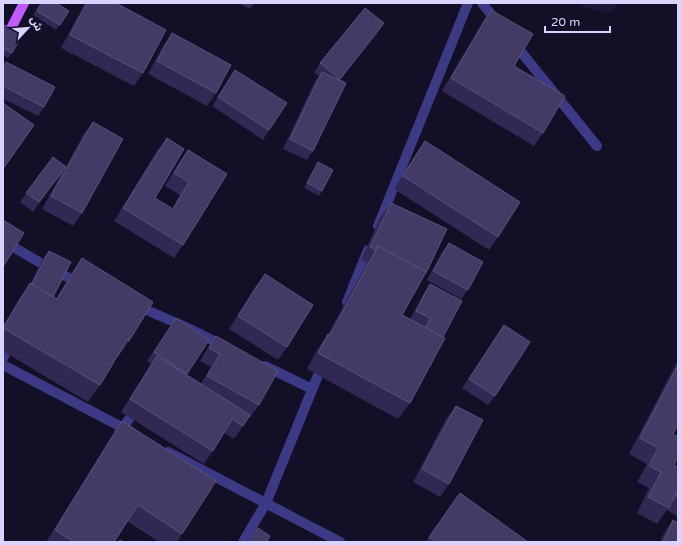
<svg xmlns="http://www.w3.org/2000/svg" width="681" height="545" font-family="'Varela Round','Noto Sans Arabic',sans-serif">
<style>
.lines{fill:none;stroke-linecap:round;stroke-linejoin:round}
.minor{stroke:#3d3a85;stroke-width:10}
.major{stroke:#c25bff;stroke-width:10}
.wall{fill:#312854}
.shaded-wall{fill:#1d163a}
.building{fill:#433a66;stroke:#5a527e}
</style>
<rect width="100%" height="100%" fill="#130f26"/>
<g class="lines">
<!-- minor -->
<g class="minor">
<path d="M482 3 497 22"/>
<path d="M513 42 597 146"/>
<path d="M378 226 468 3"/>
<path d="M3 241 56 272 81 283"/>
<path d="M347 302 368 250"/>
<path d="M135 305 188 328 224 346"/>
<path d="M3 358 12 342"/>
<path d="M3 365 131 432"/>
<path d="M265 366 312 389"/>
<path d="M119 434 137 407"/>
<path d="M168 452 340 542"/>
<path d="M243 542 266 503 323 363"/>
</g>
<!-- major -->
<path class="major" d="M3 44 24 3"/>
</g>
<!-- wall -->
<g class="wall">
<path d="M41 3H56L60 25 56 30 33 15Z"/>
<path d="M85 3H116L143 73 134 86 61 48Z"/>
<path d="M238 3H254L250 9Z"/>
<path d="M491 10 514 66 543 133 534 146 442 91 482 23Z"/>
<path d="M3 28 12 53 8 58 3 55Z"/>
<path d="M172 33 216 93 207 106 148 74 163 46Z"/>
<path d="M378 33 340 80 313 151 307 160 283 149 315 81 319 76 314 73 320 63Z"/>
<path d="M6 62 44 107 38 116 3 99V66Z"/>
<path d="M235 70 269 130 263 140 212 106Z"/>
<path d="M93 122 82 213 73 226 42 209 65 167 33 212 20 202 53 157 66 167 83 135Z"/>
<path d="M167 138 155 198 172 209 180 195 165 186 179 163 188 150 227 174 183 245 174 258 114 221 157 151Z"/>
<path d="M425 141 498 237 489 250 394 189 416 154Z"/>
<path d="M318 162 322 191 319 196 304 188 315 167Z"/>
<path d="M391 203 426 273 402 315 410 319 424 293 430 284 443 337 410 403 398 419 307 369 317 350 328 334 367 263 361 260 381 216Z"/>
<path d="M449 243 468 290 461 299 427 280 442 252Z"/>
<path d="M49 251 53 297 56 299 71 274 82 258 129 341 118 357 117 356 100 385 88 402 3 351V326L19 299 31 283 42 260Z"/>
<path d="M265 274 287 347 278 360 229 329 255 287Z"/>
<path d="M176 318 209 340 186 375 201 384 211 367 200 361 207 349 216 336 259 405 250 418 249 417 234 439 224 433 213 451 204 464 121 412 151 364 147 361Z"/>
<path d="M504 325 495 396 488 405 462 388Z"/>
<path d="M678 360V424L673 434 676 494 678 491V517L667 510 657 524 637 513 649 488 637 482 647 464 629 454Z"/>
<path d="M456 406 449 484 440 497 413 482 446 419Z"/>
<path d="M122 421 182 534 177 542H159L127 521 114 542H46L111 437Z"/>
<path d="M673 520 678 542H660L664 533Z"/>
<path d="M429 537 528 542H425Z"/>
</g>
<!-- shaded-wall -->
<g class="shaded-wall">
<path d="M584 3H618L611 13 581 7Z"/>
<path d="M384 23 378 33 333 88 340 79Z"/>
</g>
<!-- building -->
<g class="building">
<path d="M41 3H56L69 11 60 25 37 11Z"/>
<path d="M87 3H116L166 30 143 73 70 35Z"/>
<path d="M365 8 384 23 340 79 320 63Z"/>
<path d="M491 10 533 34 514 66 565 96 543 133 451 78Z"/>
<path d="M5 25 22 35 12 53 3 48V28Z"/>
<path d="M172 33 231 65 216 93 157 61Z"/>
<path d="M6 62 55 87 44 107 3 86V67Z"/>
<path d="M235 70 287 103 269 130 218 97Z"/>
<path d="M322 72 346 83 313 151 290 139Z"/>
<path d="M3 103 34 125 3 169Z"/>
<path d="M93 122 123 139 82 213 51 196Z"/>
<path d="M167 138 184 149 155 198 173 209 189 182 174 173 188 150 227 174 183 245 123 208Z"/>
<path d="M425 141 520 202 498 237 403 176Z"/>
<path d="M53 157 66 167 39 202 26 193Z"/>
<path d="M318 162 333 170 322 191 307 183Z"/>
<path d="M391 203 447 229 426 273 378 246 376 250 370 247Z"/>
<path d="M3 220 24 233 3 267Z"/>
<path d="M449 243 483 262 468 290 433 271Z"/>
<path d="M378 246 426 272 402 315 445 338 410 403 318 353 328 334 330 335Z"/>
<path d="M49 251 71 262 53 297 32 284Z"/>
<path d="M82 258 153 302 129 341 127 340 100 385 3 328 30 283 57 299Z"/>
<path d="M265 274 313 305 287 347 238 316Z"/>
<path d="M430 284 462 301 443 337 426 328 430 318 416 311Z"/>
<path d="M176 318 209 340 187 374 154 352Z"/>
<path d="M504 325 530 342 495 396 469 379Z"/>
<path d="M216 336 278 371 259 405 207 376 220 354 209 348Z"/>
<path d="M157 356 250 415 243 426 232 419 213 451 130 399Z"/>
<path d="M678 365V424L673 434 678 437V458L674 465 678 467V490L669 508 648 497 661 472 649 466 658 448 640 438Z"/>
<path d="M456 406 483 420 449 484 422 469Z"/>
<path d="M122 421 216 481 182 534 138 505 114 542H74L55 530Z"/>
<path d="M678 491V498L675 495Z"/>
<path d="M460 493 528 542H436L429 537Z"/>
<path d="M673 520 678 523V542H663Z"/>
<path d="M258 528 270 536 267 542H249Z"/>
<path d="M120 540 124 542H118Z"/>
</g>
<!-- border -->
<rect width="681" height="545" fill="none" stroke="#d9d4ff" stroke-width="8"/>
<!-- north arrow -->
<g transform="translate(28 28) rotate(64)" stroke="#130f26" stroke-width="3" paint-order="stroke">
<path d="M0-3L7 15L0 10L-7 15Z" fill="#d9d4ff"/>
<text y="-6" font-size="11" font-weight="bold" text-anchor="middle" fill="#d9d4ff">ش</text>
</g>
<!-- scale -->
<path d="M545 26v6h65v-6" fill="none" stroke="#d9d4ff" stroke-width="2"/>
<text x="551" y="26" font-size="12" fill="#d9d4ff" stroke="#130f26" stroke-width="3" paint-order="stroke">20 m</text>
</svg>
